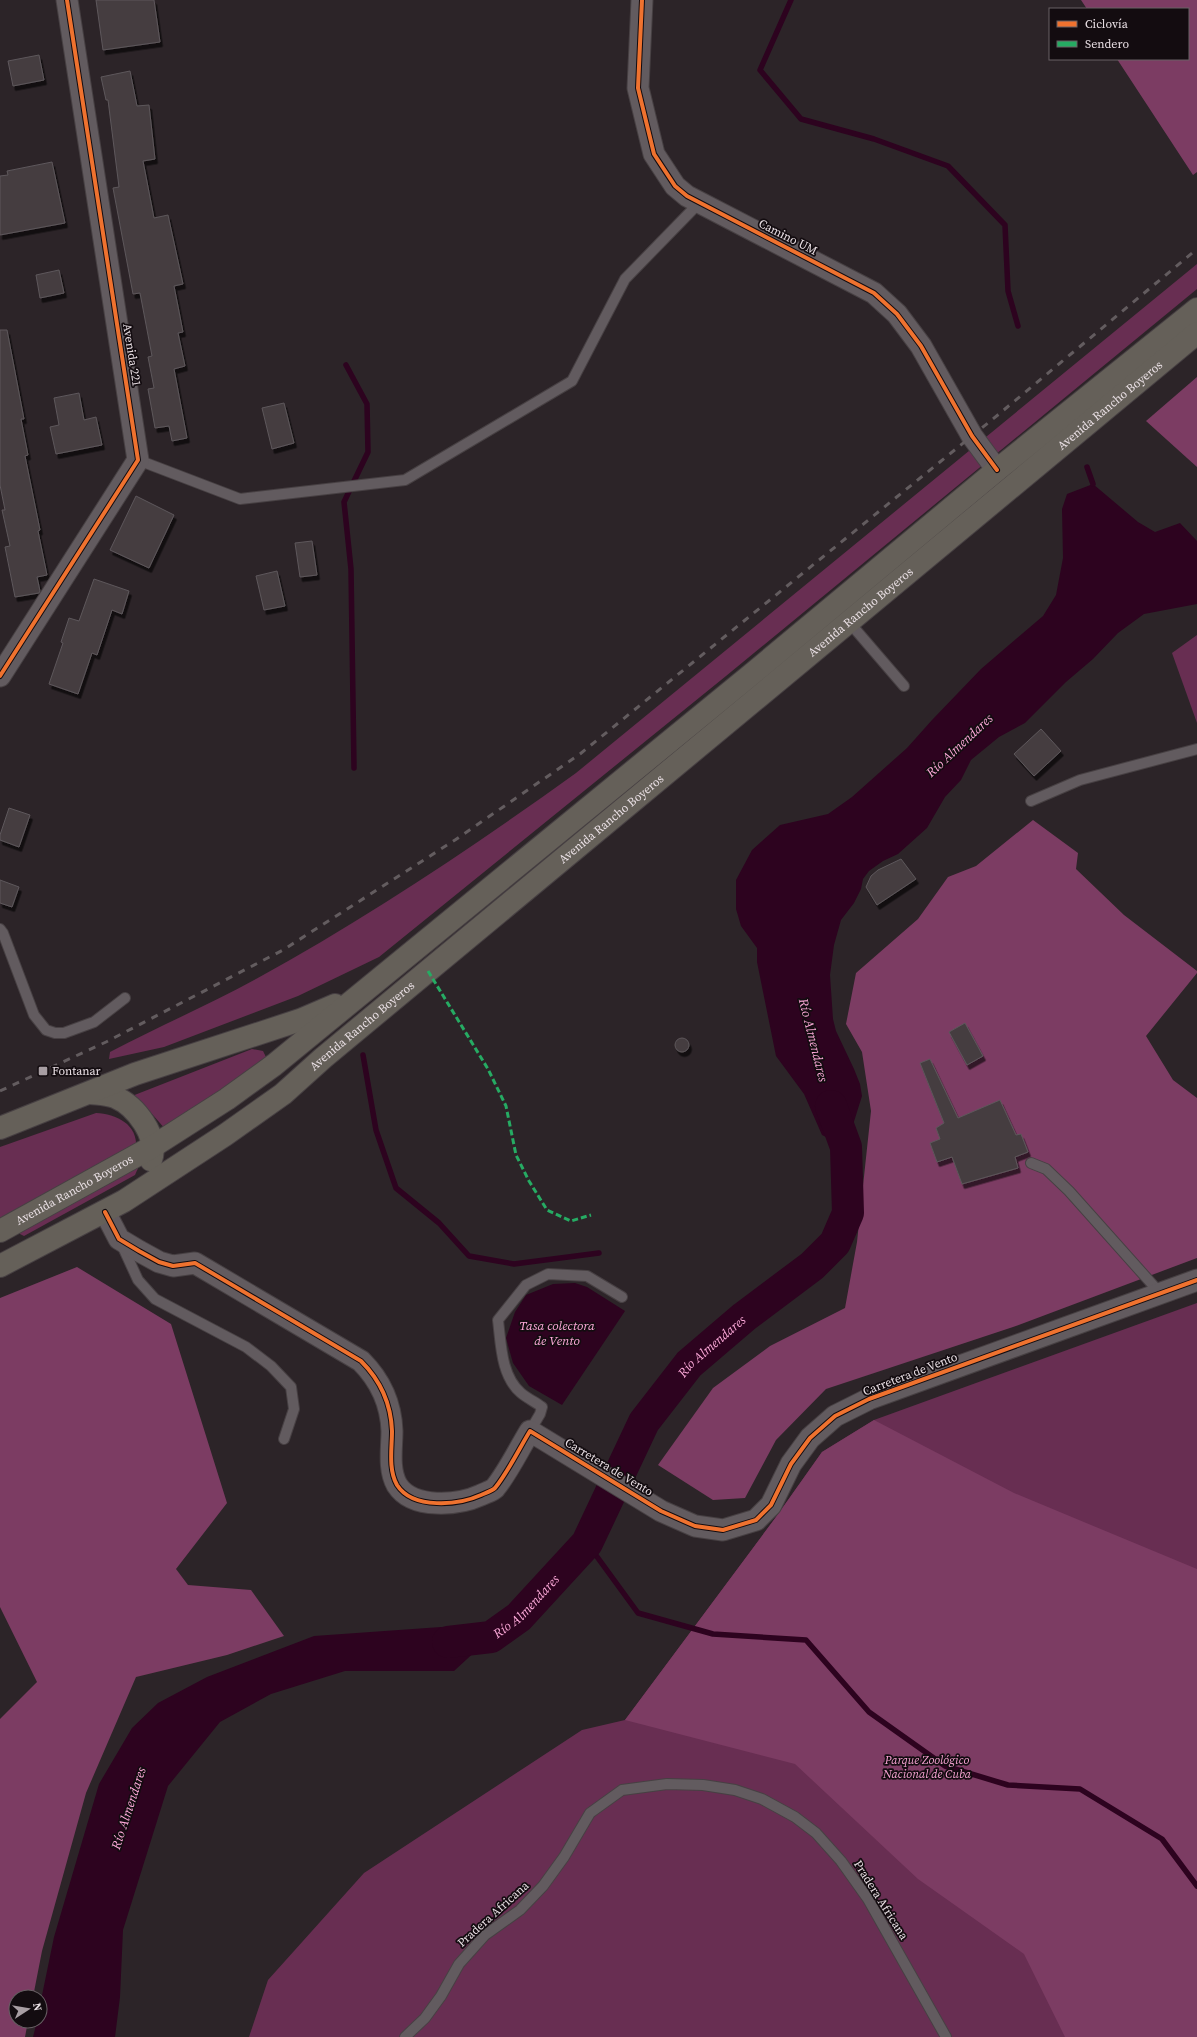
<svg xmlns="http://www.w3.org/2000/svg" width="1197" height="2037" font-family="'Source Serif 4',serif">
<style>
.green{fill:#682e52}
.forest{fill:#7c3c63}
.water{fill:#2d031f}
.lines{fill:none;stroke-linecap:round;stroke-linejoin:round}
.stream{stroke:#2d031f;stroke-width:5.5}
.river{stroke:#2d031f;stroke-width:32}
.building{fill:#443e41;stroke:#5e575b;filter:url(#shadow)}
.lane-casing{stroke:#474043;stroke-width:12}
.street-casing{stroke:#474043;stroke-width:23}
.highway-casing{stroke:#474043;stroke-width:24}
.lane{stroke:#625b5f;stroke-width:10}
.street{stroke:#625b5f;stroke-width:21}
.highway{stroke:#656059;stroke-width:22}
.rail{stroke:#635c5f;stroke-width:3;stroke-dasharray:7 7;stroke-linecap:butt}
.quiet{stroke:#26ab63;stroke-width:3;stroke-dasharray:6 3;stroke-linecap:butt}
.cycleway-casing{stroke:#130c10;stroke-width:6}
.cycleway{stroke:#ef722f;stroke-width:4}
.poi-dot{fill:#a89ea3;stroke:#130c10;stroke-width:1.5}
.labels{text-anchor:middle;stroke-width:3.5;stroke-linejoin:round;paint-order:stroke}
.street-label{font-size:12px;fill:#eae0e5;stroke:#130c10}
.poi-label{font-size:12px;fill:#eae0e5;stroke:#130c10;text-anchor:start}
.park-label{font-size:12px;font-style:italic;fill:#f6a2d2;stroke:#130c10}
.water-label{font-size:13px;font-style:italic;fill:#fda9d9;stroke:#130c10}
</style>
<defs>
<filter id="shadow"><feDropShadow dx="2.5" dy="4.5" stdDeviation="0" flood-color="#0009"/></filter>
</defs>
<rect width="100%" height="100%" fill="#2c2428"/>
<!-- green -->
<g class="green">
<path d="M1197 264V289L726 676 379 957 298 996 164 1047 109 1059 110 1052C158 1027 208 1005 256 979 367 918 473 847 576 773Z"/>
<path d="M1197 635V723L1172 653Z"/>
<path d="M252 1049 263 1051 266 1057 264 1064 166 1130 146 1107 132 1096Z"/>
<path d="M96 1113C116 1114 138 1124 136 1148L0 1221V1147Z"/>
<path d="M143 1157 135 1175 24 1236 20 1234V1232Z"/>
<path d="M1197 1303V2037H249L268 1980 364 1873 582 1730 625 1720 776 1517 822 1452 874 1420Z"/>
</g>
<!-- forest -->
<g class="forest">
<path d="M1081 0H1197V172L1193 175 1117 59H1188V9H1087Z"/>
<path d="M1197 377V467L1146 421Z"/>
<path d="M1033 820 1078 853 1076 869 1124 915 1197 971V973L1146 1036 1173 1080 1197 1098V1258L1013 1327 826 1389 776 1440 745 1498 713 1500 658 1465 713 1388 770 1346 845 1308 857 1242 871 1111 862 1052 846 1024 856 973 918 919 948 877 976 866Z"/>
<path d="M77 1267 171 1324 227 1503 176 1569 188 1585 251 1590 284 1636 227 1655 136 1677 86 1793 42 1951 33 1997H16V2021H28L25 2037H0V1719L37 1682 0 1607V1298Z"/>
<path d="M874 1420 1014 1493 1197 1569V2037H1065L1024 1954 918 1879 795 1764 625 1720 776 1517 822 1452Z"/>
</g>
<!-- water -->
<g class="water">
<path d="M1093 484 1138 522 1155 532 1180 523 1197 541V604L1144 614 1118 633 1093 659 1066 682 1025 723 999 737 971 760 961 780 945 797 927 828 898 854 883 861 869 871 863 879 861 889 854 903 841 920 834 945 830 975 833 1019 836 1031 854 1069 860 1084 862 1096 846 1147 822 1135 804 1094 776 1056 757 962V948L741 926 736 909V880L752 850 780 825 828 814 852 797 907 748 932 720 981 669 1043 616 1056 595 1063 558 1062 509 1067 494Z"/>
<path d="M575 1283 587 1287 625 1311 562 1405 529 1386 513 1363 506 1338 515 1312 526 1295 553 1284Z"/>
<path d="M441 1627 491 1637 454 1671H345L271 1694 220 1722 168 1786 123 1930 120 1997 115 2037H33L37 2021H40V2005L54 1937 99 1784 132 1728 158 1703 207 1677 314 1636Z"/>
</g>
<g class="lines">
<!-- stream -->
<g class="stream">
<path d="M791 0 760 70 801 119 874 139 948 166 1005 225 1008 291 1018 326"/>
<path d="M346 365 367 404 368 452 344 502 351 569 354 768"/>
<path d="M1087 467 1093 484"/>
<path d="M363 1055 376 1130 396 1188 439 1223 469 1256 514 1264 599 1253"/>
<path d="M587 1543 638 1613 713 1634 806 1640 869 1712 945 1766 1008 1785 1080 1789 1162 1839 1197 1886"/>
</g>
<!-- river -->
<path class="river" id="s1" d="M448 1642 491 1637 519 1617 587 1543 644 1422 689 1364 744 1317 812 1266 835 1243 848 1213 846 1147 831 1106"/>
</g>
<!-- building -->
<g class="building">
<path d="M96 0H154L160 42 103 50Z"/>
<path d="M39 55 44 80 13 86 8 61Z"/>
<path d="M130 71 137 106 149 105 155 159 143 161 154 218 168 215 183 284 174 286 183 332 178 333 185 366 174 369 187 438 172 441 169 426 155 428 148 389 154 388 148 357 152 356 140 293 133 294 113 188 119 187 108 100H106L101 77Z"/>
<path d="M52 162 65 223 0 235V176L8 175 7 171Z"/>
<path d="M59 270 64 293 40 298 36 275Z"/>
<path d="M0 330H7L24 419H21L28 455 25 456 40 530 38 531 47 575 37 577 40 591 39 593 15 597 5 547 10 546 2 510H5L0 485Z"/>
<path d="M79 393 84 420 96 417 102 445 56 454 50 427 59 425 54 398Z"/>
<path d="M284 403 294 443 272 449 262 408Z"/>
<path d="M136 496 174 515 149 568 110 550Z"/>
<path d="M312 541 317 575 300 577 295 543Z"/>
<path d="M277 571 285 606 264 610 256 576Z"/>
<path d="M94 579 129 591 122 614 112 610 97 655 92 653 78 694 49 684 63 643 61 642 69 618 79 621Z"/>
<path d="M1041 729 1061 751 1034 776 1014 754Z"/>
<path d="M9 808 30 815 19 847 0 840V835Z"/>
<path d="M901 859 916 879 877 905 866 887 871 876 878 870Z"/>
<path d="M0 880 19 887 12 907 0 903Z"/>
<path d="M965 1023 983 1056 967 1065 949 1032Z"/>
<circle cx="682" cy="1045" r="7"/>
<path d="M930 1059 958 1118 1000 1100 1016 1135 1021 1134 1028 1152 1015 1157 1018 1168 962 1184 952 1157 937 1162 930 1143 940 1139 936 1128 944 1123 920 1063Z"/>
</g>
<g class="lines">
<!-- lane casing -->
<g class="lane-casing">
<g id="lane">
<path d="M138 460 240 499 405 480 572 381 625 279 699 203"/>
<path d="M849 622 904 686"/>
<path d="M1031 801 1080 780 1197 749"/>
<path d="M0 929 3 933 34 1015 46 1030 55 1033H64L94 1022 125 998"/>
<path d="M1031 1163 1046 1169 1069 1191 1160 1293"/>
<path d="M121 1243 138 1280 155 1299 246 1347 271 1366 291 1387 294 1409 284 1439"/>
<path d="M530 1431 540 1414 542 1407C535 1402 527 1398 521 1393 501 1376 501 1344 498 1320L526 1285 548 1274 587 1276 622 1297"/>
<path d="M405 2037 425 2018 441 1996 459 1964 485 1935 520 1910 543 1886 564 1857 590 1813 622 1790 667 1784 703 1785 735 1790 762 1799 795 1817 816 1833 841 1861 868 1899 946 2037"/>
</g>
</g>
<!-- street casing -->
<g class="street-casing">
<g id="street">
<path d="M642 0 638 88 654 154 675 186 687 196 874 293 897 314 921 346 972 436 997 470"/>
<path d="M0 676 138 460 67 0"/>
<path d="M105 1212 119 1239 139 1251 159 1262 173 1266 195 1263 361 1361C381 1381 391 1403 392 1431 392 1448 388 1469 397 1485 413 1510 459 1505 481 1495 485 1493 492 1491 495 1488 508 1472 519 1449 530 1431L661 1511 695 1526 723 1530 756 1520 771 1505 791 1464 810 1438 835 1416 869 1399 1197 1280"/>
</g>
</g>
<!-- highway casing -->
<g class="highway-casing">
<g id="highway">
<path d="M90 1093C99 1094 107 1094 115 1097 136 1106 159 1136 151 1160"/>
<path d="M0 1128 135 1074 300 1020 335 1005"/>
<path id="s2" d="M0 1231 152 1147 227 1099 274 1065 752 674 997 470 1197 309"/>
<path id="s3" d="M0 1266 124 1201 225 1135 283 1094 323 1058 1197 333"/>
</g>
</g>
<!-- lane -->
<use href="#lane" class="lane"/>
<!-- street -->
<use href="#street" class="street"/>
<!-- highway -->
<use href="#highway" class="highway"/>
<!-- rail -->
<path class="rail" d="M0 1091 106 1042 283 950 455 840 580 754 999 414 1197 249"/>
<!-- quiet -->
<path class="quiet" d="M428 971 488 1069 506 1106 516 1155 529 1181 547 1210 571 1221 591 1215"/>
<!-- cycleway casing -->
<g class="cycleway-casing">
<g id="cycleway">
<path d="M642 0 638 88 654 154 675 186 687 196 874 293 897 314 921 346 972 436 997 470"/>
<path d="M0 676 138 460 67 0"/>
<path d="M105 1212 119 1239 139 1251 159 1262 173 1266 195 1263 361 1361C381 1381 391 1403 392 1431 392 1448 388 1469 397 1485 413 1510 459 1505 481 1495 485 1493 492 1491 495 1488 508 1472 519 1449 530 1431L661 1511 695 1526 723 1530 756 1520 771 1505 791 1464 810 1438 835 1416 869 1399 1197 1280"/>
</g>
</g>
<!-- cycleway -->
<use href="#cycleway" class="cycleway"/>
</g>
<!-- markers -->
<rect class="poi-dot" x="38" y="1066" width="10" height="10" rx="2"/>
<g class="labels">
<!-- street labels -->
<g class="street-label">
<text transform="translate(788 237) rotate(27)" y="4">Camino UM</text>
<text transform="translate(132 355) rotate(81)" y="4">Avenida 221</text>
<text dy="4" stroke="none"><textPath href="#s3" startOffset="1408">Avenida Rancho Boyeros</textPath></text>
<text dy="4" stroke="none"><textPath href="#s3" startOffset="1084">Avenida Rancho Boyeros</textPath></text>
<text dy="4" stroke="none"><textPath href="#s3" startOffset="760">Avenida Rancho Boyeros</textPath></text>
<text dy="4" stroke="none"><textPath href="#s3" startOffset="436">Avenida Rancho Boyeros</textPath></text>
<text dy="4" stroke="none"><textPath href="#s2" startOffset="85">Avenida Rancho Boyeros</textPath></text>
<text transform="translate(910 1374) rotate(-21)" y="4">Carretera de Vento</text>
<text transform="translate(609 1467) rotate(31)" y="4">Carretera de Vento</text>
<text transform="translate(881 1900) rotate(58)" y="4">Pradera Africana</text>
<text transform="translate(493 1914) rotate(-42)" y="4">Pradera Africana</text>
</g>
<!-- poi labels -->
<g class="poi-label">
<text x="52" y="1075">Fontanar</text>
</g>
<!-- park labels -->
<g class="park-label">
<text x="927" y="1764">Parque Zoológico<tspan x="927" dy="14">Nacional de Cuba</tspan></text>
</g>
<!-- water labels -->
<g class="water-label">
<text transform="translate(959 745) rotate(-43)" y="5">Río Almendares</text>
<text transform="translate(814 1040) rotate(76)" y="5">Río Almendares</text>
<text x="557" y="1330">Tasa colectora<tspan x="557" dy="15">de Vento</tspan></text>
<text dy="5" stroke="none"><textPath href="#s1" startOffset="414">Río Almendares</textPath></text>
<text dy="5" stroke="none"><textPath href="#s1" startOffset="90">Río Almendares</textPath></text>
<text transform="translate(128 1808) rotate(-72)" y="5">Río Almendares</text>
</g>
</g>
<!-- legend -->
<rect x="1049" y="8" width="140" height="52" fill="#130c10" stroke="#696165"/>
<rect x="1057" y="21" width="20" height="6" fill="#ef722f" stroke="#696165"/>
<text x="1085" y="28" font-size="12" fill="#eae0e5">Ciclovía</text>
<rect x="1057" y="41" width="20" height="6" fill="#26ab63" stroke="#696165"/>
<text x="1085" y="48" font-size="12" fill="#eae0e5">Sendero</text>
<!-- north arrow -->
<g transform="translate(28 2009) rotate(78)"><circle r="19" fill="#130c10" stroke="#696165"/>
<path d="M0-3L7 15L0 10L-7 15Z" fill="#a89ea3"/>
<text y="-6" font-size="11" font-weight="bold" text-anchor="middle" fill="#eae0e5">N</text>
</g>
</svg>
